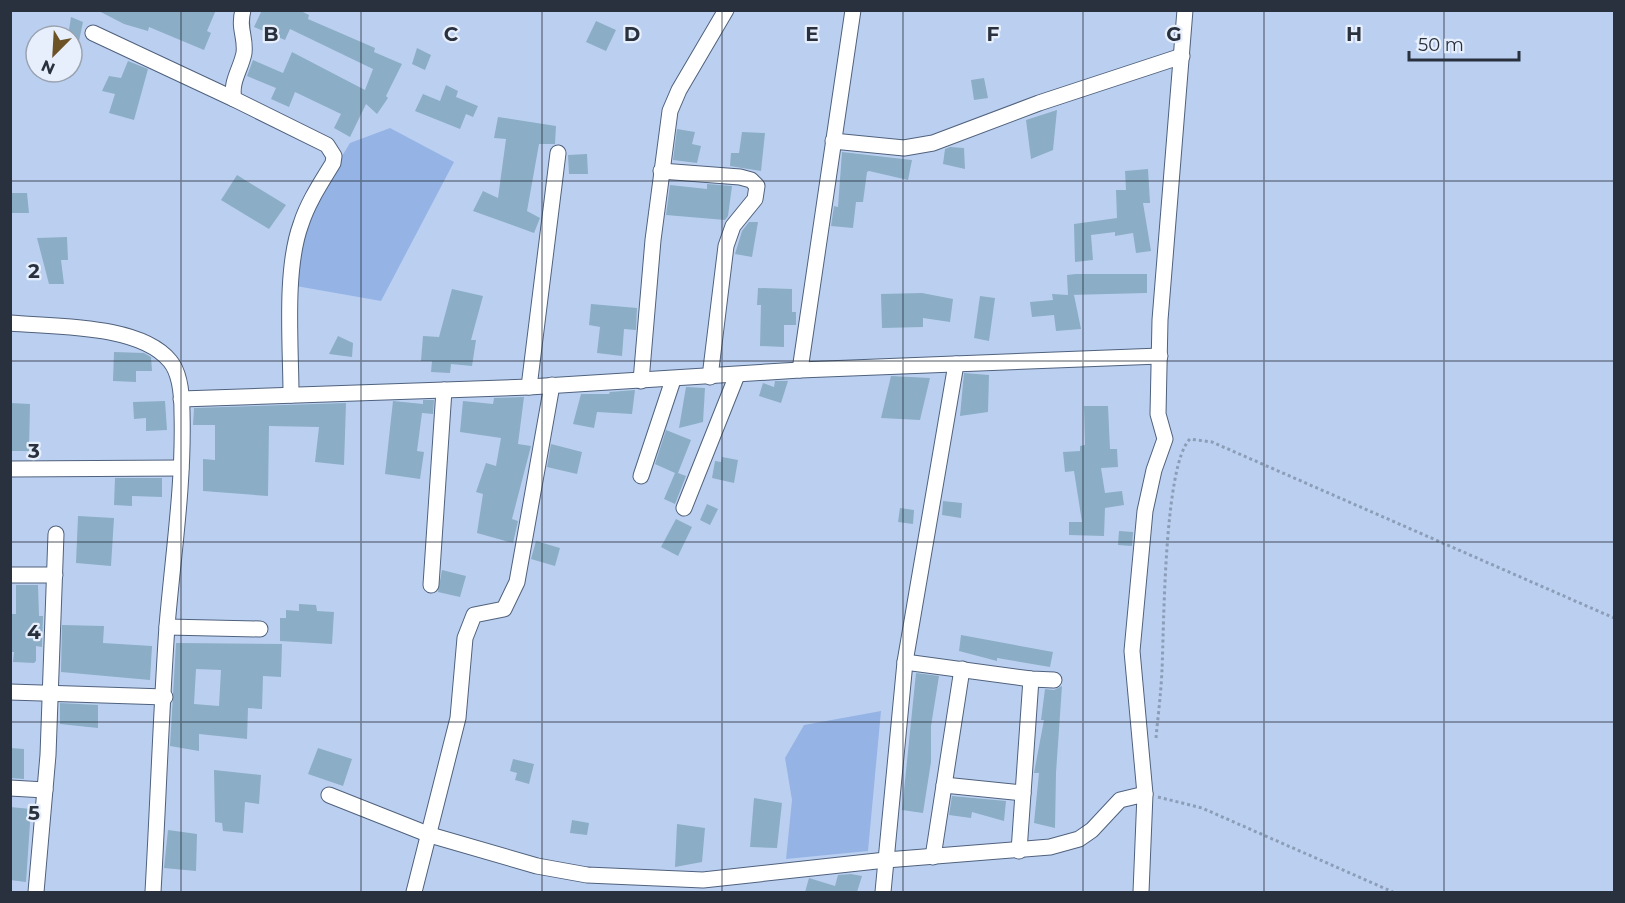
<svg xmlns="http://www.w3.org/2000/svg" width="1625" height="903" font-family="Montserrat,sans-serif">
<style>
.green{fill:#95b4e5}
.building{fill:#8badc5;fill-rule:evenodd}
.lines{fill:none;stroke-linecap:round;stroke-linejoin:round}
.minor-casing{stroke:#4f617d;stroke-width:17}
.path{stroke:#8c9db7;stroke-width:3;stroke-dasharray:3 3;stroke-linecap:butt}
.minor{stroke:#fff;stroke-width:15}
.grid{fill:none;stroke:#29313e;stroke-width:1.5;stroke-opacity:0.55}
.grid-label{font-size:20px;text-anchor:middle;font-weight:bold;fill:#29313e;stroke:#e7effd;stroke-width:4.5;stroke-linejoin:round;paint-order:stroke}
</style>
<rect width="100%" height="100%" fill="#bbd0f0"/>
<!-- green -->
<g class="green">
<path d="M390 128 454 162 381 301 296 286 304 236 317 197 350 143Z"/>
<path d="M881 711 868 851 786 859 792 800 785 758 804 725Z"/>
</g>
<!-- building -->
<g class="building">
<path d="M97 10H216L207 31 211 33 204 50 149 27 148 31 124 24Z"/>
<path d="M262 10H299L309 15 308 19 375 48 374 52 402 64 386 96 388 98 377 114 366 104 350 137 334 128 341 114 295 92 289 107 271 99 276 88 247 76 253 60 283 73 292 52 365 90 373 69 290 29 285 40 254 27Z"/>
<path d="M71 17 83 22 79 41 68 36Z"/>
<path d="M596 21 616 30 606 51 586 42Z"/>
<path d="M417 48 431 55 425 70 412 64Z"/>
<path d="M128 61 148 69 134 120 109 113 115 94 102 91 109 76 121 78Z"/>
<path d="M984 78 988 98 974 100 971 80Z"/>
<path d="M446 85 458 91 456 97 478 106 473 117 466 114 460 129 415 111 423 94 440 101Z"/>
<path d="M1057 110 1053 150 1031 159 1026 120Z"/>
<path d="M498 117 556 126 555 144H539L527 211 540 218 534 233 473 211 483 191 498 198 506 139 494 138Z"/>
<path d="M677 129 695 132 692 144 701 146 697 163 673 160Z"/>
<path d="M742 132 765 133 761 171 730 166 731 153H739Z"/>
<path d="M950 147 964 148 965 169 943 164 945 149Z"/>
<path d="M842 152 912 160 908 180 869 171 867 172 863 202H856L853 228 831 226 834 206 838 207Z"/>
<path d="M587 154 588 174H569L568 155Z"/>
<path d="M1148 169 1150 203H1143L1151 251 1136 253 1133 233 1115 236V232L1091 235 1093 260 1075 262 1074 224 1117 218 1116 190H1126L1125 171Z"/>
<path d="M237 175 286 205 269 229 221 200Z"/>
<path d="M707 184 732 186 728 216 725 220 666 215 670 185 707 189Z"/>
<path d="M10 193H27L29 213H10Z"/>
<path d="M749 222H758L752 257 735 254 742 231Z"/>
<path d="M67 237 68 260H61L64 284H49L37 238Z"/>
<path d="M1076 274H1147V293L1069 295H1074L1081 329 1056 331 1054 315 1032 317 1030 302 1053 300 1052 294 1068 295 1067 275Z"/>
<path d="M758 288 792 289V312H796V325H784V347L760 346 761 305H757Z"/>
<path d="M452 289 483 296 471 340H476L472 366 451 364 450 373 431 372 432 361H421L423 336 439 337Z"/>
<path d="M922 293 953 299 950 322 923 318V327L882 328 881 294Z"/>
<path d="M980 296 995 298 989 341 974 338Z"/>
<path d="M591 304 637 308 636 330 624 329 622 356 597 353 600 327 589 325Z"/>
<path d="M338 336 353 343 352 357 329 354Z"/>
<path d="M114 352 144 353 151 357 152 371H136V382L113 381Z"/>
<path d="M964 373 989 375 988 412 960 416Z"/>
<path d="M891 376 930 378 920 420 881 418Z"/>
<path d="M775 381H788L781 403 759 396 763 383 774 387Z"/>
<path d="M686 387 705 388 703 422 679 428Z"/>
<path d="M635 390 632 414 597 412 594 428 573 424 581 394H609L610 392Z"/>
<path d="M524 397 518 444 531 446 512 519 518 521 513 543 477 533 483 494 476 492 486 463 496 466 501 438 460 432 463 401 493 404 494 398Z"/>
<path d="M423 400H434L433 414 422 413 417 451 424 452 420 479 385 474 393 401 423 404Z"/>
<path d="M165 401 167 430 146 431V418L134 419 133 402Z"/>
<path d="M10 403 30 404 29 451H10Z"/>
<path d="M346 403 344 465 315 462 319 427 269 426 268 496 203 491V459L215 460V425H193L194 408Z"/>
<path d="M1084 406H1108L1110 449H1117L1118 467 1101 468 1105 493 1122 491 1124 505 1105 508 1104 536 1069 535V522H1082L1074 471 1065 472 1063 452 1080 451V446L1085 445Z"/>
<path d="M666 430 691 440 678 473 686 476 675 504 664 499 675 473 655 464Z"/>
<path d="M551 444 582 452 577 474 547 467Z"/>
<path d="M722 457 738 460 734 483 712 478 715 461 721 462Z"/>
<path d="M115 478H162V497L132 496V506L114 505Z"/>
<path d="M943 501 962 503 961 518 942 515Z"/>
<path d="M707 504 718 509 710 525 700 520Z"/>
<path d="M900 508 914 510 913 524 898 522Z"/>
<path d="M78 516 114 518 111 566 76 563Z"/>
<path d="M676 519 692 527 678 556 661 547Z"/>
<path d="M1119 531 1133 532 1132 546 1118 545Z"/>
<path d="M536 541 560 548 555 566 531 559Z"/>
<path d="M442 570 466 576 460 597 438 592Z"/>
<path d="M16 585H38L39 616H43L42 647 36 646V661L34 663 13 662 14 652H10V614H16Z"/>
<path d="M299 604 316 605 317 611 334 612 332 644 280 641V618H286V610L299 611Z"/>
<path d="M62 625 104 626 103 643 152 646 150 680 61 672Z"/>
<path d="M961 635 1053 652 1050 667 997 658V661L959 651Z"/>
<path d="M176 643 282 644 281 677 263 676 262 709 248 708 247 739 199 734V751L170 746ZM196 669 221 670 219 706 194 704Z"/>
<path d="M916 673 939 676 931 726V762L923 813 902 810Z"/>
<path d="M1062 686 1056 773 1055 828 1034 823 1039 773H1034L1044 720H1041L1045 689 1054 690Z"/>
<path d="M60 703 98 705V728L60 724Z"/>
<path d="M10 748 24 749V779L10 778Z"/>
<path d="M318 748 352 759 343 786 308 774Z"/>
<path d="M513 759 534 764 529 784 515 780 517 773 510 771Z"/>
<path d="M214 770 261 775 259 804 245 802 243 833 223 831 222 823 215 822Z"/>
<path d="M952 796 1006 801 1004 821 972 812 971 818 949 815Z"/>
<path d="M754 798 782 803 777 848 750 847Z"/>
<path d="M10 807 31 809 26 882 10 880Z"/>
<path d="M572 820 589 823 587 835 570 833Z"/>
<path d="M677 824 705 828 702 862 675 867Z"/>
<path d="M168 830 197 834 196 871 164 868Z"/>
<path d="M851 874 862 876 857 892H805L809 878 835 886 838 875Z"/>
</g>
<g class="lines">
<!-- minor casing -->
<g class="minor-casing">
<g id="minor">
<path d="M243 10C238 29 246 37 244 53 241 69 230 82 234 99L327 145 334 156 333 163C321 183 308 202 301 224 284 270 291 346 291 395"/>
<path d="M93 33 234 99"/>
<path d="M833 141 904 148 933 143 1039 103 1182 56"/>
<path d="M661 171 740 177 751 180 757 186 755 199 733 226 726 246 710 377"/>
<path d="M10 323C54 327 140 324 170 361 181 374 182 397 182 413 184 484 173 555 167 626 161 714 158 804 153 892"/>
<path d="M800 370 853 10"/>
<path d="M641 381 653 240 670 111 679 90 726 10"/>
<path d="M529 387 558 153"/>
<path d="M181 399 529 387 800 370 1160 356"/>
<path d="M10 469 181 468"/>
<path d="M641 476 673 380"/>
<path d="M684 508 737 375"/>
<path d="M10 575H55"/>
<path d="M431 585 444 390"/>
<path d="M167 627 260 629"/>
<path d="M905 662 1031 679 1054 680"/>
<path d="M10 692 165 697"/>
<path d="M944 785 1023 793"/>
<path d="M10 788 45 790"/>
<path d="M329 795 430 835 537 866 587 875 703 880 886 860 1050 847 1079 839 1092 830 1120 800 1145 794"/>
<path d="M1019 851 1031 679"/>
<path d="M933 857 962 669"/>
<path d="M36 892 48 755 56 534"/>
<path d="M414 892 458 718 465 638 474 615 504 609 517 582 552 385"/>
<path d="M883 892 905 662 956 364"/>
<path d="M1141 892 1145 794 1132 651 1145 511 1154 470 1165 439 1158 414 1160 320 1185 10"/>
</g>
</g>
<!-- path -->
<g class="path">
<path d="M1156 738C1158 716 1161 693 1162 670 1164 627 1164 464 1190 439L1212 442 1614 618"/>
<path d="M1158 797 1202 808 1393 892"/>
</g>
<!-- minor -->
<use href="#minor" class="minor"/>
</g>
<!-- grid -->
<path class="grid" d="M181 10V892M361 10V892M542 10V892M722 10V892M903 10V892M1083 10V892M1264 10V892M1444 10V892M10 181H1614M10 361H1614M10 542H1614M10 722H1614"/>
<g class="grid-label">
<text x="271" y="41">B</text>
<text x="451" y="41">C</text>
<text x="632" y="41">D</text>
<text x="812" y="41">E</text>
<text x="993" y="41">F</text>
<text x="1174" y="41">G</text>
<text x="1354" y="41">H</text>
<text x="34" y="278">2</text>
<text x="34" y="458">3</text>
<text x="34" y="639">4</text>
<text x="34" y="820">5</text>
</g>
<!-- border -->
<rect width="1625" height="903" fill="none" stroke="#29313e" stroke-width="24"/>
<!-- north arrow -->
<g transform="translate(54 54) rotate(204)"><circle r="28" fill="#e7effd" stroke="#9ba3b1" stroke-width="1.5"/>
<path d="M0-4.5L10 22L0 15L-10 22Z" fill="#6c5224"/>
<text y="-9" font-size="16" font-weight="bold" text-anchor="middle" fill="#29313e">N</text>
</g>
<!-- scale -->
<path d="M1409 51v9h110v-9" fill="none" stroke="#29313e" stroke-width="3"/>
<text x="1418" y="51" font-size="18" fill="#29313e" stroke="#e7effd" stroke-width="4.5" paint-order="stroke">50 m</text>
</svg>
